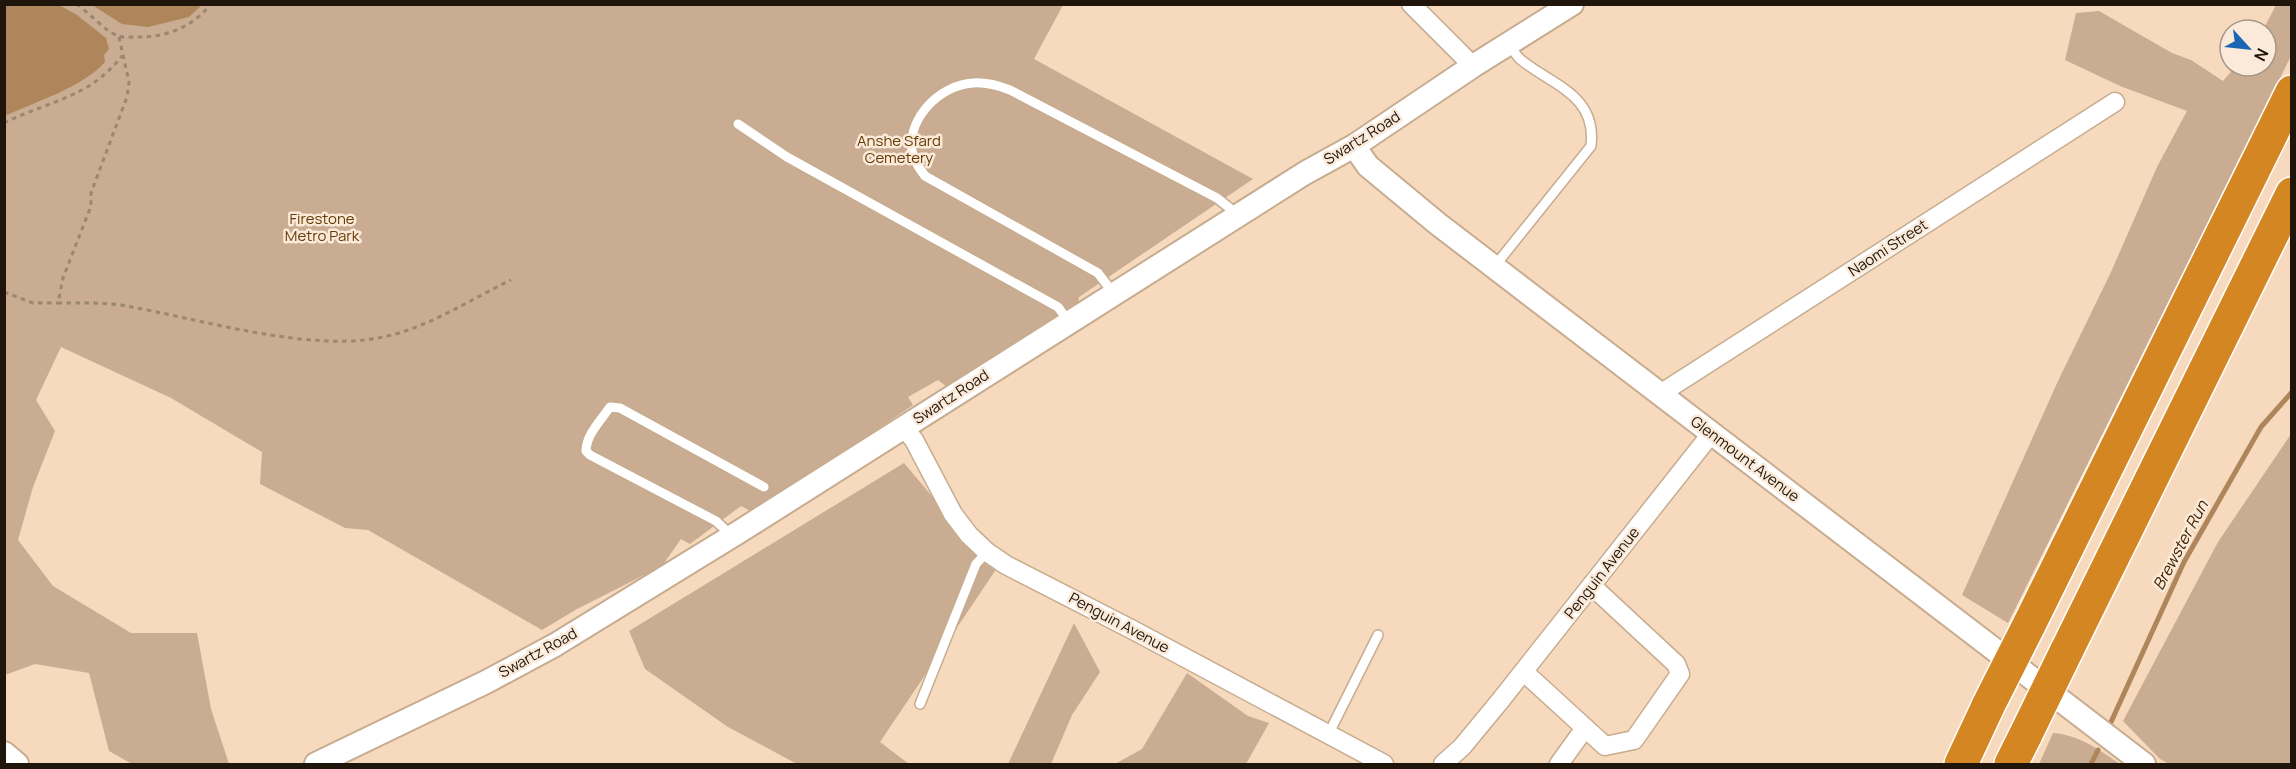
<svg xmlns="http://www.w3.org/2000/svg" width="2296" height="769" font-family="Manrope,sans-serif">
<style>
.green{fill:#c9ac91}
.water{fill:#af865c}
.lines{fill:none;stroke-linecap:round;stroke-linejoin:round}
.stream{stroke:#af865c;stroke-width:5}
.service-casing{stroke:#c7ac90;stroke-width:12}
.minor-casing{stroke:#c7ac90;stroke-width:21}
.tertiary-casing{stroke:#c7ac90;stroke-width:26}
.motorway-casing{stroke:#fff;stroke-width:36}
.path{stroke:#9b8672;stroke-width:3;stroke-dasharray:4.5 4.5;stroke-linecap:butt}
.service{stroke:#fff;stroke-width:9}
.minor{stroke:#fff;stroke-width:18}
.tertiary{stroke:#fff;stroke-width:22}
.motorway{stroke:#d48622;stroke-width:33}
.motorway-bridge-casing{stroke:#fff;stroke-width:36;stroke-linecap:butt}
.motorway-bridge{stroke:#d48622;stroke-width:33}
.labels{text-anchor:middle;stroke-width:5;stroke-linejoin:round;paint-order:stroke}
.street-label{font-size:15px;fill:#1f150b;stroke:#fbead9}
.park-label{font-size:15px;fill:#643b04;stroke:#fbead9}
.water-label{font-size:16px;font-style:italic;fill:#3f2300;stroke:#fbead9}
</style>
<rect width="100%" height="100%" fill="#f7dabe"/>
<!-- green -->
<g class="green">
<path d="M5 5H1063L1034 59 1253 179 1079 297 1078 307 947 387 938 380 908 397 913 405 754 513 741 506 690 544 681 539 662 566 577 609 542 630 368 530 345 528 260 484 262 452 171 398 61 347 36 400 55 431 33 487 18 540 53 586 131 633H197L211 709 229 764H132L109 751 89 673 35 664 5 675Z"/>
<path d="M2276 5H2291V56L2008 623 1962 595 2058 381 2111 272 2157 167 2187 111 2120 86 2065 60 2076 13 2099 11 2172 53 2191 60 2223 81 2236 66H2266V30H2263Z"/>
<path d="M2291 434V764H2169L2160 759 2123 721 2218 542Z"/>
<path d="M904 463 995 571 880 742 909 764H797L728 727 645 669 629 631Z"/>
<path d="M1074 623 1100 672 1072 715 1051 764H1008Z"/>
<path d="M1187 673 1248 716 1269 723 1246 764H1115L1142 749Z"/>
<path d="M2053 733C2080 735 2099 750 2120 764H2039Z"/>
</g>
<!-- water -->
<g class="water">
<path d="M4 5H59L77 15 106 38 109 49 104 55 105 62C83 87 35 102 5 116Z"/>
<path d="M92 5H202L189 17 148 27 122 24Z"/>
</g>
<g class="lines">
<!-- stream -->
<g class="stream">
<path d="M2111 722 2184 562 2261 427 2292 392"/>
<path d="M2091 764 2098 750"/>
</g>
<!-- service casing -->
<g class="service-casing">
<g id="service">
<path d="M738 124 787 157 1058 307 1069 322"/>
<path d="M1494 267 1591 146C1597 94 1551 85 1520 59 1516 55 1512 49 1509 44"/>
<path d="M1114 294 1098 273 925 176C919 168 914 161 912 151 908 117 940 85 973 83 986 82 997 85 1010 90L1217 198 1237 214"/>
<path d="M732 536 716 521 590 455 586 451C586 435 601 420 610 407L620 408 764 487"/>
<path d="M920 704 976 564 987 552"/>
<path d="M1328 735 1378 635"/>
</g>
</g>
<!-- minor casing -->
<g class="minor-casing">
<g id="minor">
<path d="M1411 4 1473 66"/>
<path d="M1660 394 2115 102"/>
<path d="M904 428 914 440 953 514 969 535 987 552 1006 565 1133 630 1384 764"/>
<path d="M1524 672 1605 746 1634 740 1680 674 1676 664 1592 586"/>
<path d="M1443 764 1462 747 1500 701 1711 434"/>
<path d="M1559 764 1585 728"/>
</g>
</g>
<!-- tertiary casing -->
<g class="tertiary-casing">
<g id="tertiary">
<path d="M1354 146 1368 166 1438 224 2144 764"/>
<path d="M4 753 17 764"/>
<path d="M316 764 486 682 555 645 742 530 1305 173 1354 146 1473 66 1572 4"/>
</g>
</g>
<!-- motorway casing -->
<g class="motorway-casing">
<g id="motorway">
<path d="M2029 625 2292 92"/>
<path d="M2066 652 2292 194"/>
<path d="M1961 764 1989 704"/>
<path d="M2011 764 2026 734"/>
</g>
</g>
<!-- path -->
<g class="path">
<path d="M77 4C89 13 105 31 118 36 123 38 131 37 137 37 167 37 191 28 211 4"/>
<path d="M119 37 129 82 127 97 91 193V206L63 278 58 303C81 303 104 302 126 306 201 319 309 353 383 337 428 328 469 300 511 280"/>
<path d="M4 123C37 106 78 99 106 73 112 68 117 62 122 56"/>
<path d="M4 292 33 303H58"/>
</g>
<!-- service -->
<use href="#service" class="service"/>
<!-- minor -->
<use href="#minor" class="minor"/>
<!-- tertiary -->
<use href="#tertiary" class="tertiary"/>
<!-- motorway -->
<use href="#motorway" class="motorway"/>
<!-- motorway-bridge casing -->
<g class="motorway-bridge-casing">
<g id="motorway-bridge">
<path d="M1989 704 2029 625"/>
<path d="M2026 734 2066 652"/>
</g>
</g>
<!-- motorway-bridge -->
<use href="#motorway-bridge" class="motorway-bridge"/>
</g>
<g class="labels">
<!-- street labels -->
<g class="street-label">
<text transform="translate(1362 138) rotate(-32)" y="5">Swartz Road</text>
<text transform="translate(1888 248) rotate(-33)" y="5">Naomi Street</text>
<text transform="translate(951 397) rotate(-33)" y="5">Swartz Road</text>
<text transform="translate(1745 459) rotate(37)" y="5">Glenmount Avenue</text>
<text transform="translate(1602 573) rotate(-52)" y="5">Penguin Avenue</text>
<text transform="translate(1119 623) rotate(28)" y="5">Penguin Avenue</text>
<text transform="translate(538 653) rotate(-29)" y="5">Swartz Road</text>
</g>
<!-- park labels -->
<g class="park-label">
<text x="899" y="146">Anshe Sfard<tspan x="899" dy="17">Cemetery</tspan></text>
<text x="322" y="224">Firestone<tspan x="322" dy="17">Metro Park</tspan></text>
</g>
<!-- water labels -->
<g class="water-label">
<text transform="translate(2180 545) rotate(-62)" y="6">Brewster Run</text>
</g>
</g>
<!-- border -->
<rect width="2296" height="769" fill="none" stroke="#1f150b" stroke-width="12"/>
<!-- north arrow -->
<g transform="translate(2248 48) rotate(117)"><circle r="28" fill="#fbead9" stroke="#a39587" stroke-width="1.5"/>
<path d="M0-4.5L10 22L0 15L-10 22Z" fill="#1a66b5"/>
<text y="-9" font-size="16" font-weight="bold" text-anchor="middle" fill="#1f150b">N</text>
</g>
</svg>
